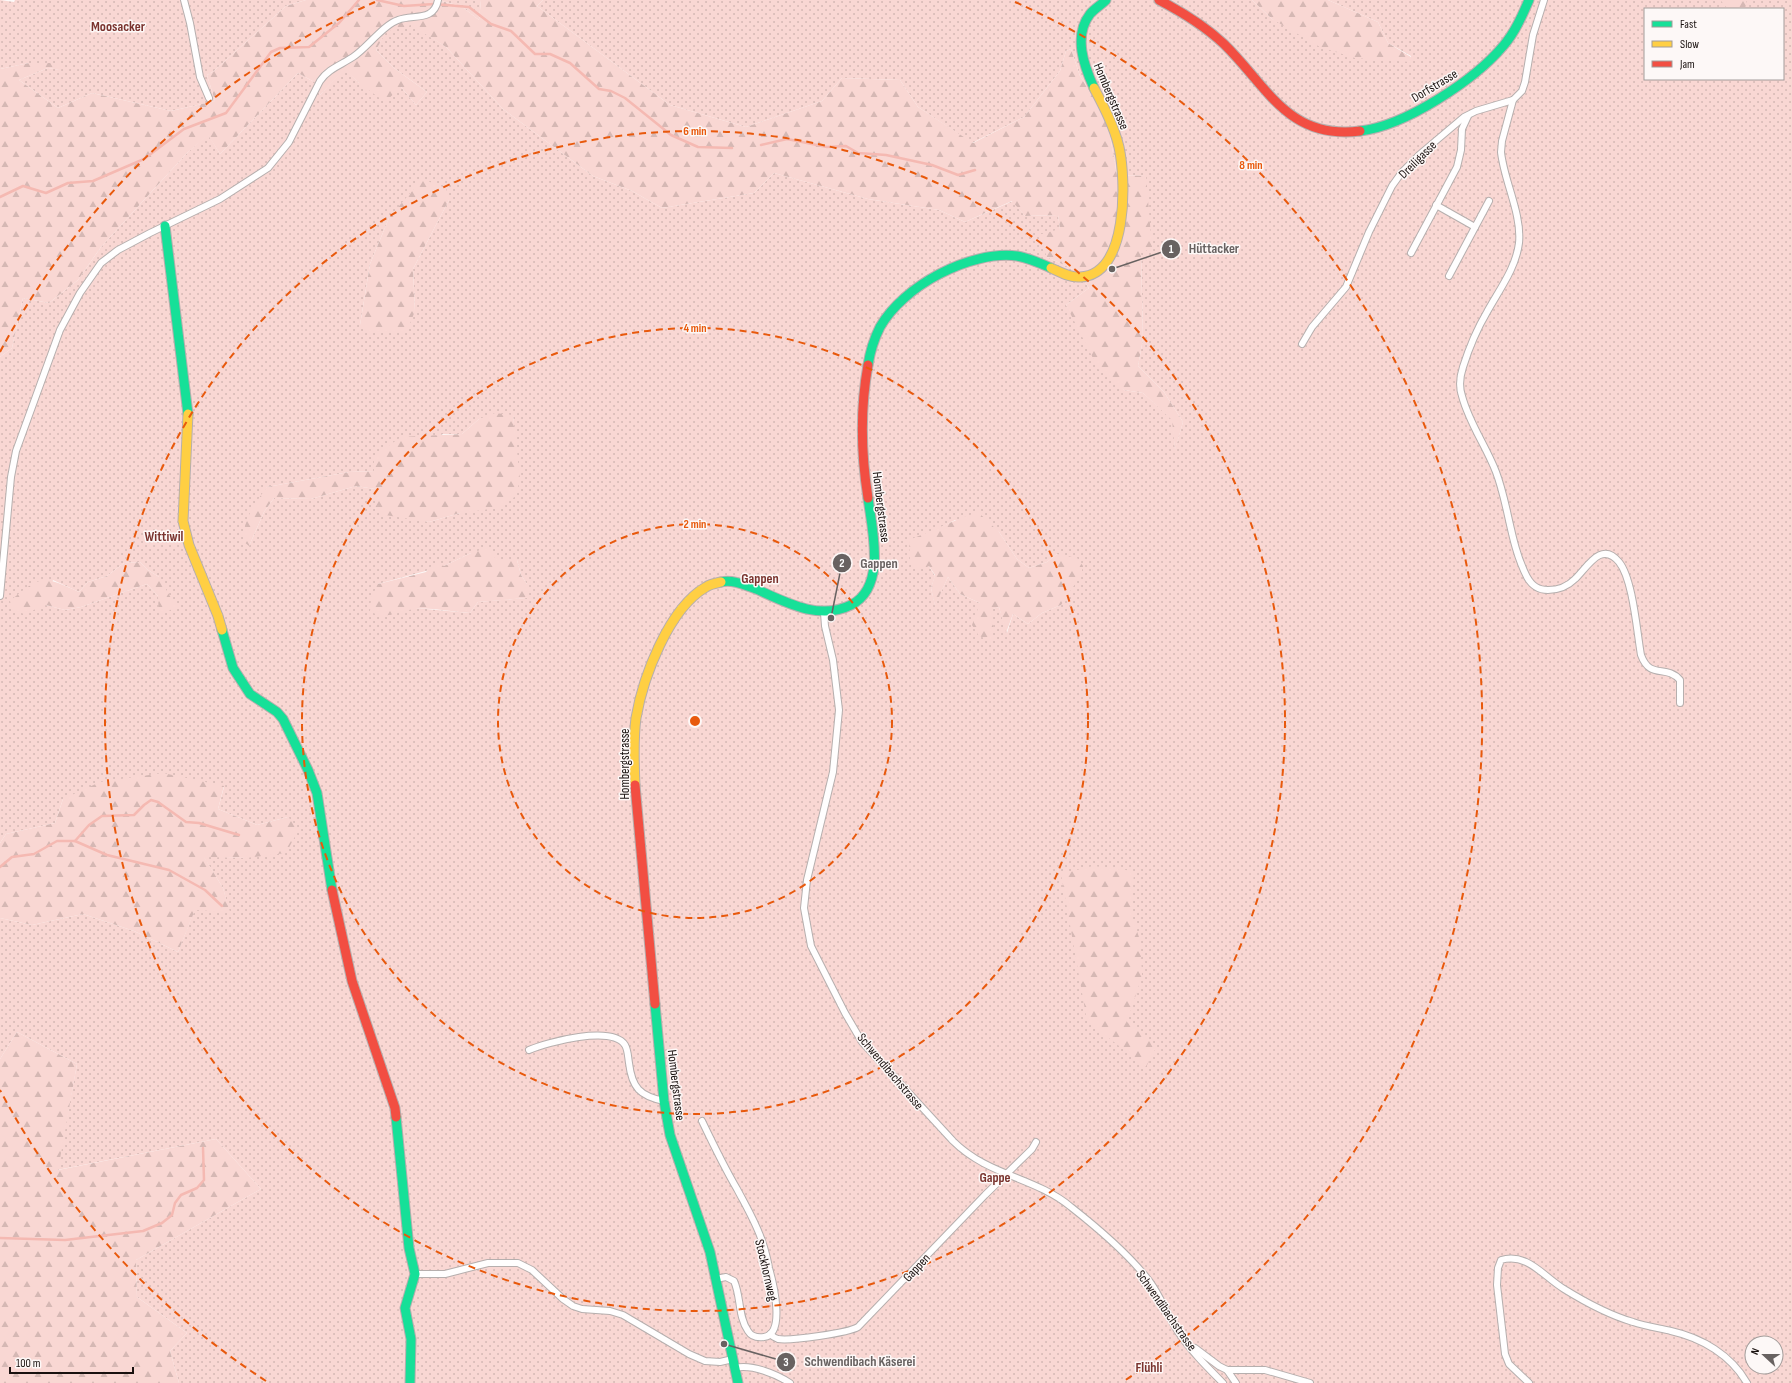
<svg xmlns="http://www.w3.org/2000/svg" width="1792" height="1383" font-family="'Sofia Sans Condensed',sans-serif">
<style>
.grass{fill:url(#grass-dots);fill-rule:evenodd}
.forest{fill:url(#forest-firs)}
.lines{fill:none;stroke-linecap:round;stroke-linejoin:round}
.stream{stroke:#f5b9b2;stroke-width:2.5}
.street-casing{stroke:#b6afae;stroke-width:8}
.fast-casing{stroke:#b6afae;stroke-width:11}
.slow-casing{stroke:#b6afae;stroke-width:11}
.jam-casing{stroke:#b6afae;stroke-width:11}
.street{stroke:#fffefe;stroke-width:6}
.fast{stroke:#16e098;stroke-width:9}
.slow{stroke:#ffcf43;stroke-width:9}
.jam{stroke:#f24e42;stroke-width:9}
.ring{fill:none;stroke:#e8590c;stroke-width:2;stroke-dasharray:7 5}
.labels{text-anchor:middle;stroke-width:3;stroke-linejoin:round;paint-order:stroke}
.street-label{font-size:13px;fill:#19110f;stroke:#fdf8f7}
.neighbourhood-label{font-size:14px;font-weight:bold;fill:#7a332e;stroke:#fdf8f7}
.centre{fill:#e8590c;stroke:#fdf8f7;stroke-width:2}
.ring-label{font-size:12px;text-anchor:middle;font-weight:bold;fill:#e8590c;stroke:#fdf8f7;stroke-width:3;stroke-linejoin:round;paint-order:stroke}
.leader{fill:none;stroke:#686261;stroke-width:1.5}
.callout-dot{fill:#686261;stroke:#fdf8f7;stroke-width:1.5}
.mark-label{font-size:12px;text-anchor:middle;font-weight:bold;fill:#fff}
.callout-label{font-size:14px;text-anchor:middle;font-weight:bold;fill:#686261;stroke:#fdf8f7;stroke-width:3;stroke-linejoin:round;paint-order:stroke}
</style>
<defs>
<pattern id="grass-dots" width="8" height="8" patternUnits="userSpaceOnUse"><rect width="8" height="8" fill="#f9d7d3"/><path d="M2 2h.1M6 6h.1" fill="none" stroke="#d5b8b4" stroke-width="1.8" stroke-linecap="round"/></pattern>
<pattern id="forest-firs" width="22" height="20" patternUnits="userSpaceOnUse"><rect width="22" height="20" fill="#f9d7d3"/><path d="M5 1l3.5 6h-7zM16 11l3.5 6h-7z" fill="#d5b8b4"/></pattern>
</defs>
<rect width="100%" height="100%" fill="#fcf9f8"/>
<!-- grass -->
<g class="grass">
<path d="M0 0 14 2 15 0H306L286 6 214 71 207 75 215 101 171 111 92 93 58 108 19 80 48 68 61 70 29 63 0 69Z"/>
<path d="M437 0H481L479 20 461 6Z"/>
<path d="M543 0H1252L1272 19 1411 62V56L1388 43 1378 22 1328 0H1792V1383H179L170 1351 187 1333 137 1297 136 1260 261 1189 216 1139 57 1170 77 1064 17 1032 0 1059V918L32 925 83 914 134 931 178 952 195 909 229 911 223 888 203 856 246 858 288 817 257 825 218 809 224 787 63 799 55 823 6 834 0 843V357L12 348 23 298 49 303 78 280 101 247 187 153 208 134 220 154 298 73 316 83 320 95 345 68 359 83 401 87 416 105 427 92 394 68 376 50 386 31 411 24 446 47 503 109 593 176 632 191 662 208 754 193 774 173 868 199 939 210 965 222 1013 201 1025 216 1058 215 1060 229 1047 257 1077 271 1089 288 1066 305 1124 390 1143 393 1173 420 1175 449 1183 422 1164 392 1138 366 1143 339 1141 253 1145 176 1117 175 1106 114 1080 76 1071 49 1066 51 1060 71 1024 117 972 143 918 107 900 80 842 78 822 101 746 127 670 105 537 6ZM1645 9H1783V79H1645ZM449 200 413 269 415 311 360 325 370 264 389 218ZM513 415 515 444 460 513 429 522 375 508V489L356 486 311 499 274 498 264 512 249 546 267 487 349 472 374 471 443 434H462L479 419ZM955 520 999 532 1017 559 1029 568 1047 562 1057 554 1061 605 1042 613 1028 624 1013 614 1007 633 999 607 992 609 993 640 980 603 960 594 948 577 935 605 931 588 935 576 929 566 936 530ZM471 553 497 560H517L521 575 527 584 526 598 478 602 470 613 415 608 378 584 444 566ZM140 562 148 570 159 577 158 596 147 584 81 607 65 610 46 605 53 580 79 592 88 582 107 576 124 563ZM1752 1343H1776V1367H1752Z"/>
</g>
<!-- forest -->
<g class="forest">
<path d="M306 0H437L461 6 479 20 481 0H543L537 6 670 105 746 127 822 101 842 78 900 80 918 107 973 143 1024 117 1060 71 1066 51 1071 49 1080 76 1106 114 1117 175 1146 176 1152 248 1141 253 1143 339 1138 366 1164 392 1183 422 1175 450 1172 420 1143 393 1124 390 1099 370 1066 305 1089 288 1077 271 1047 257 1038 235 1060 229 1058 215 1025 216 1012 201 965 222 939 210 868 199 774 173 754 193 662 208 632 191 593 176 503 109 446 47 411 25 386 32 376 50 394 68 427 92 416 105 401 87 385 102 359 83 345 69 320 95 316 83 298 73 220 154 208 135 187 153 101 247 78 280 49 303 23 298 12 348 0 357V69L29 63H63L61 70 48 68 19 80 58 108 92 93 171 111 215 101 207 75 214 71 286 6Z"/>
<path d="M1252 0H1328L1378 22 1388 43 1411 57V62L1355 58 1320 47 1272 19Z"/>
<path d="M1720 0H1746L1747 4 1744 9H1728Z"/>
<path d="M422 179 446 188 449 200 413 269 415 311 407 331H365L360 325 370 264 389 218Z"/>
<path d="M495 413 513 415 520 479 516 496 498 508 460 513 429 522 385 515 375 508V489L356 486 311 499 274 498 264 512 249 546 243 541C243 520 255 503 267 487L349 472 374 471V456L401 437 462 434 479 419Z"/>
<path d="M978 512 999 532 1017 559 1029 568 1047 562 1057 554 1077 558 1083 566 1081 575 1061 605 1042 613 1028 624 1013 614 1006 633 999 607 993 609V641L979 636 972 625 980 603 960 594 948 577 935 606 931 588 935 575 929 566 919 570 910 560 909 540C932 531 954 520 978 512Z"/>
<path d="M487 548 497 560H517L521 575 527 584V598L478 602 470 613C456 612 426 607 414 609 399 611 384 621 370 611L371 598 378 584 426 572 434 563 444 566 471 553Z"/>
<path d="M140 562 148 570 159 577 176 607 159 616 158 596 147 584 81 607 65 610 46 605 24 614 12 609 10 601C42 574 43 576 79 592L88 582 107 576 124 563Z"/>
<path d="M163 773 224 786 218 809 257 825 288 817 299 829 286 853 246 858 204 857 223 888 230 912 195 910 178 952 134 931 83 914 32 925 0 918V843L6 834 55 823 63 799 100 782Z"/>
<path d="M1093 866 1134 871 1131 914 1140 940 1142 976 1127 1022 1157 1046 1146 1067 1087 1021 1061 874Z"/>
<path d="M17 1032 77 1064 58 1170 216 1139 261 1189 136 1260 137 1297 187 1333 170 1351 179 1383H0V1059Z"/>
</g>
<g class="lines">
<!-- stream -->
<g class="stream">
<path d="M377 0 404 6 434 4 469 7 491 24 511 31 535 54H550L570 63 599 89 611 91 625 98 671 135 698 147 732 148"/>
<path d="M761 145 787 139 827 147 846 146 858 153 886 155 932 165 958 175 975 170"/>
<path d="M0 197 23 186 46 193 68 183 93 181 144 159 184 129 226 113 271 52 280 48 309 47 339 23 359 0"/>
<path d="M75 841 89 825 102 816 134 815 144 805 151 800 158 802 186 822 199 823 239 835"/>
<path d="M0 867 12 857 34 854 57 841H75L107 855 169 870 205 890 222 906"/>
<path d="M0 1238 65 1240 143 1231 162 1223 172 1215 175 1203 181 1195 197 1188 204 1180 203 1148"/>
</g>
<!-- street casing -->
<g class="street-casing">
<g id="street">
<path d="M184 0 190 23 200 77 209 98"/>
<path d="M1513 100 1502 141 1501 152C1504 181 1522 214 1519 243 1516 268 1499 290 1487 312 1477 329 1469 348 1463 367 1460 376 1459 387 1462 396 1469 423 1486 446 1496 472 1509 506 1510 544 1527 577 1532 586 1538 590 1548 590 1558 590 1568 586 1575 579 1587 568 1601 540 1619 562 1633 579 1637 633 1641 655 1650 680 1666 664 1680 680V703"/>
<path d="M1436 205 1475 227"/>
<path d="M1411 253 1457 167 1461 150 1462 129 1468 116"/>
<path d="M1449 276 1489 201"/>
<path d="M1302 344 1312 327 1346 287 1369 232 1392 186 1402 172 1419 155 1464 117 1476 111 1513 100 1522 91 1525 82 1533 35 1544 0"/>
<path d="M0 596 11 477 16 451 60 330 80 293 101 263 118 250 150 233 220 199 268 168 289 142 320 81C328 69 341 65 353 57 367 48 383 25 398 20 413 14 434 22 438 0"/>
<path d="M824 613 825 626 833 660 839 710 833 772 807 880 804 908 811 946 845 1013 862 1042 953 1141C988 1176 1035 1177 1071 1207 1099 1229 1129 1254 1150 1282 1161 1297 1167 1315 1177 1330 1189 1349 1207 1367 1223 1383"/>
<path d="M529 1050C547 1042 612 1025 625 1045 628 1050 628 1057 629 1063 632 1088 640 1096 664 1101"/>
<path d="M702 1121C713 1144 724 1167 737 1189 747 1208 758 1226 764 1247 766 1254 768 1261 769 1268 773 1282 786 1334 764 1337 757 1338 751 1336 748 1331 738 1317 741 1296 734 1281L726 1277 716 1279"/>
<path d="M415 1274H445L488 1263H518L532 1270 563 1299 573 1306 582 1309 610 1311 623 1315 689 1354 705 1361 720 1362 733 1359"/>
<path d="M770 1334C773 1337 775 1338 778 1339 791 1341 848 1333 858 1327L985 1195 1032 1149 1036 1142"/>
<path d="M1195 1348 1219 1366 1227 1370H1265L1310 1383"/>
<path d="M735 1368C752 1364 776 1374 790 1383"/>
<path d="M1227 1370 1236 1383"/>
<path d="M1529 1383 1509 1364 1505 1354 1497 1285 1498 1268 1501 1260C1527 1252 1544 1277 1564 1289 1585 1302 1609 1315 1633 1322 1645 1326 1658 1328 1671 1331 1702 1338 1731 1355 1747 1383"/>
</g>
</g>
<!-- fast casing -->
<g class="fast-casing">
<g id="fast">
<path d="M1094 88C1084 66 1073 36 1090 14 1094 9 1101 5 1106 0"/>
<path d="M1360 131C1405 126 1475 80 1504 45 1515 32 1522 16 1529 0"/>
<path d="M165 226 188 414"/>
<path d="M868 365C870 352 874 339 880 327 903 286 970 250 1017 256 1029 258 1040 263 1051 268"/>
<path d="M721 582C732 579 745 585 756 589 785 602 819 621 851 605 887 587 872 529 868 498"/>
<path d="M222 630 233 668 250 694 277 712 283 719 308 770 317 793 332 890"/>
<path d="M655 1004 664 1101 670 1135 710 1252 738 1383"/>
<path d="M396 1117 409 1248 415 1274 405 1308 411 1339 410 1383"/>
</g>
</g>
<!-- slow casing -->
<g class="slow-casing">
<g id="slow">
<path d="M1051 268C1060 272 1070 278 1080 277 1129 275 1126 179 1119 147 1114 126 1104 107 1094 88"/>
<path d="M188 414 183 521 189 545 218 616 222 630"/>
<path d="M635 785C634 763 633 740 636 718 643 677 669 608 706 587 710 584 716 583 721 582"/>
</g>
</g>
<!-- jam casing -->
<g class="jam-casing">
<g id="jam">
<path d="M1159 0C1182 12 1205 26 1224 44 1268 87 1288 140 1360 131"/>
<path d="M868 365C860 409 861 454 868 498"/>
<path d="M635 785 655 1004"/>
<path d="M332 890 352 981 395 1108 396 1117"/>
</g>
</g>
<!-- street -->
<use href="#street" class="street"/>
<!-- fast -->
<use href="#fast" class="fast"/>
<!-- slow -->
<use href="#slow" class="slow"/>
<!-- jam -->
<use href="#jam" class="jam"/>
</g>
<!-- distance rings -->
<g class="ring">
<circle cx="695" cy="721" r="197"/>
<circle cx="695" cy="721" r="393"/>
<circle cx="695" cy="721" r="590"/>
<path d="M266 1381A787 787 0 0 1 0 1090M0 352A787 787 0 0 1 375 2M1015 2A787 787 0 0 1 1124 1381"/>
</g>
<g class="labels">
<!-- street labels -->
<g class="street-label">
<text transform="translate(1434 85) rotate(-31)" y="5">Dorfstrasse</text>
<text transform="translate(1112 96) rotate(67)" y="5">Hombergstrasse</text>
<text transform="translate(1417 159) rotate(-45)" y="5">Dreiligasse</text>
<text transform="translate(882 507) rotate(83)" y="5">Hombergstrasse</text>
<text transform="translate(624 764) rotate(-90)" y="5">Hombergstrasse</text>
<text transform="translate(891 1071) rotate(50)" y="5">Schwendibachstrasse</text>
<text transform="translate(677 1085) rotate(83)" y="5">Hombergstrasse</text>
<text transform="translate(916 1267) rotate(-47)" y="5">Gappen</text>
<text transform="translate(767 1270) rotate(77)" y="5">Stockhornweg</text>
<text transform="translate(1167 1310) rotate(55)" y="5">Schwendibachstrasse</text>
</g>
<!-- neighbourhood labels -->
<g class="neighbourhood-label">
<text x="118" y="31">Moosacker</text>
<text x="164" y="541">Wittiwil</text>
<text x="760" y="583">Gappen</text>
<text x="995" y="1182">Gappe</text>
<text x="1149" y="1372">Flühli</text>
</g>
</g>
<circle cx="695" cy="721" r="6" class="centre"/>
<g class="ring-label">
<text x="695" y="135">6 min</text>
<text x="1251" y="169">8 min</text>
<text x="695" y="332">4 min</text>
<text x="695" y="528">2 min</text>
</g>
<!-- callouts -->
<path class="leader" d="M1112 269L1171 249M831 618L842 563M724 1344L786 1362"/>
<g class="callout-dot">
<circle cx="1112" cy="269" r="4"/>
<circle cx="831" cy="618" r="4"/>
<circle cx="724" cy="1344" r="4"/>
<circle cx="1171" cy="249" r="10"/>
<circle cx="842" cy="563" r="10"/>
<circle cx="786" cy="1362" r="10"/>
</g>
<g class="mark-label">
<text x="1171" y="253">1</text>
<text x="842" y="567">2</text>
<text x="786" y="1366">3</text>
</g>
<g class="callout-label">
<text x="1214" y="253">Hüttacker</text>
<text x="879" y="568">Gappen</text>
<text x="860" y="1366">Schwendibach Käserei</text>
</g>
<!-- legend -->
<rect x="1644" y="8" width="140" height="72" fill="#fdf8f7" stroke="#a29c9a"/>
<rect x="1652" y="21" width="20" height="6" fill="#16e098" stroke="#a29c9a"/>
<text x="1680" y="28" font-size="12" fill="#19110f">Fast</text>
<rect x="1652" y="41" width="20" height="6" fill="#ffcf43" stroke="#a29c9a"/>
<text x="1680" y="48" font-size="12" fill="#19110f">Slow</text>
<rect x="1652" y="61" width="20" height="6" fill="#f24e42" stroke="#a29c9a"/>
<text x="1680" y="68" font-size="12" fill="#19110f">Jam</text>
<!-- north arrow -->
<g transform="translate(1764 1355) rotate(292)"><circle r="19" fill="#fdf8f7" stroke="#a29c9a"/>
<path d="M0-3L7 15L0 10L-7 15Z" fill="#686261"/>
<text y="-6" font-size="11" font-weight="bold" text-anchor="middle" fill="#19110f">N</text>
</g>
<!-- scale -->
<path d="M10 1367v6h123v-6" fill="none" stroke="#19110f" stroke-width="2"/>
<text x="16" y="1367" font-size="12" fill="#19110f" stroke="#fdf8f7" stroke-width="3" paint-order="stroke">100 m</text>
</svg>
